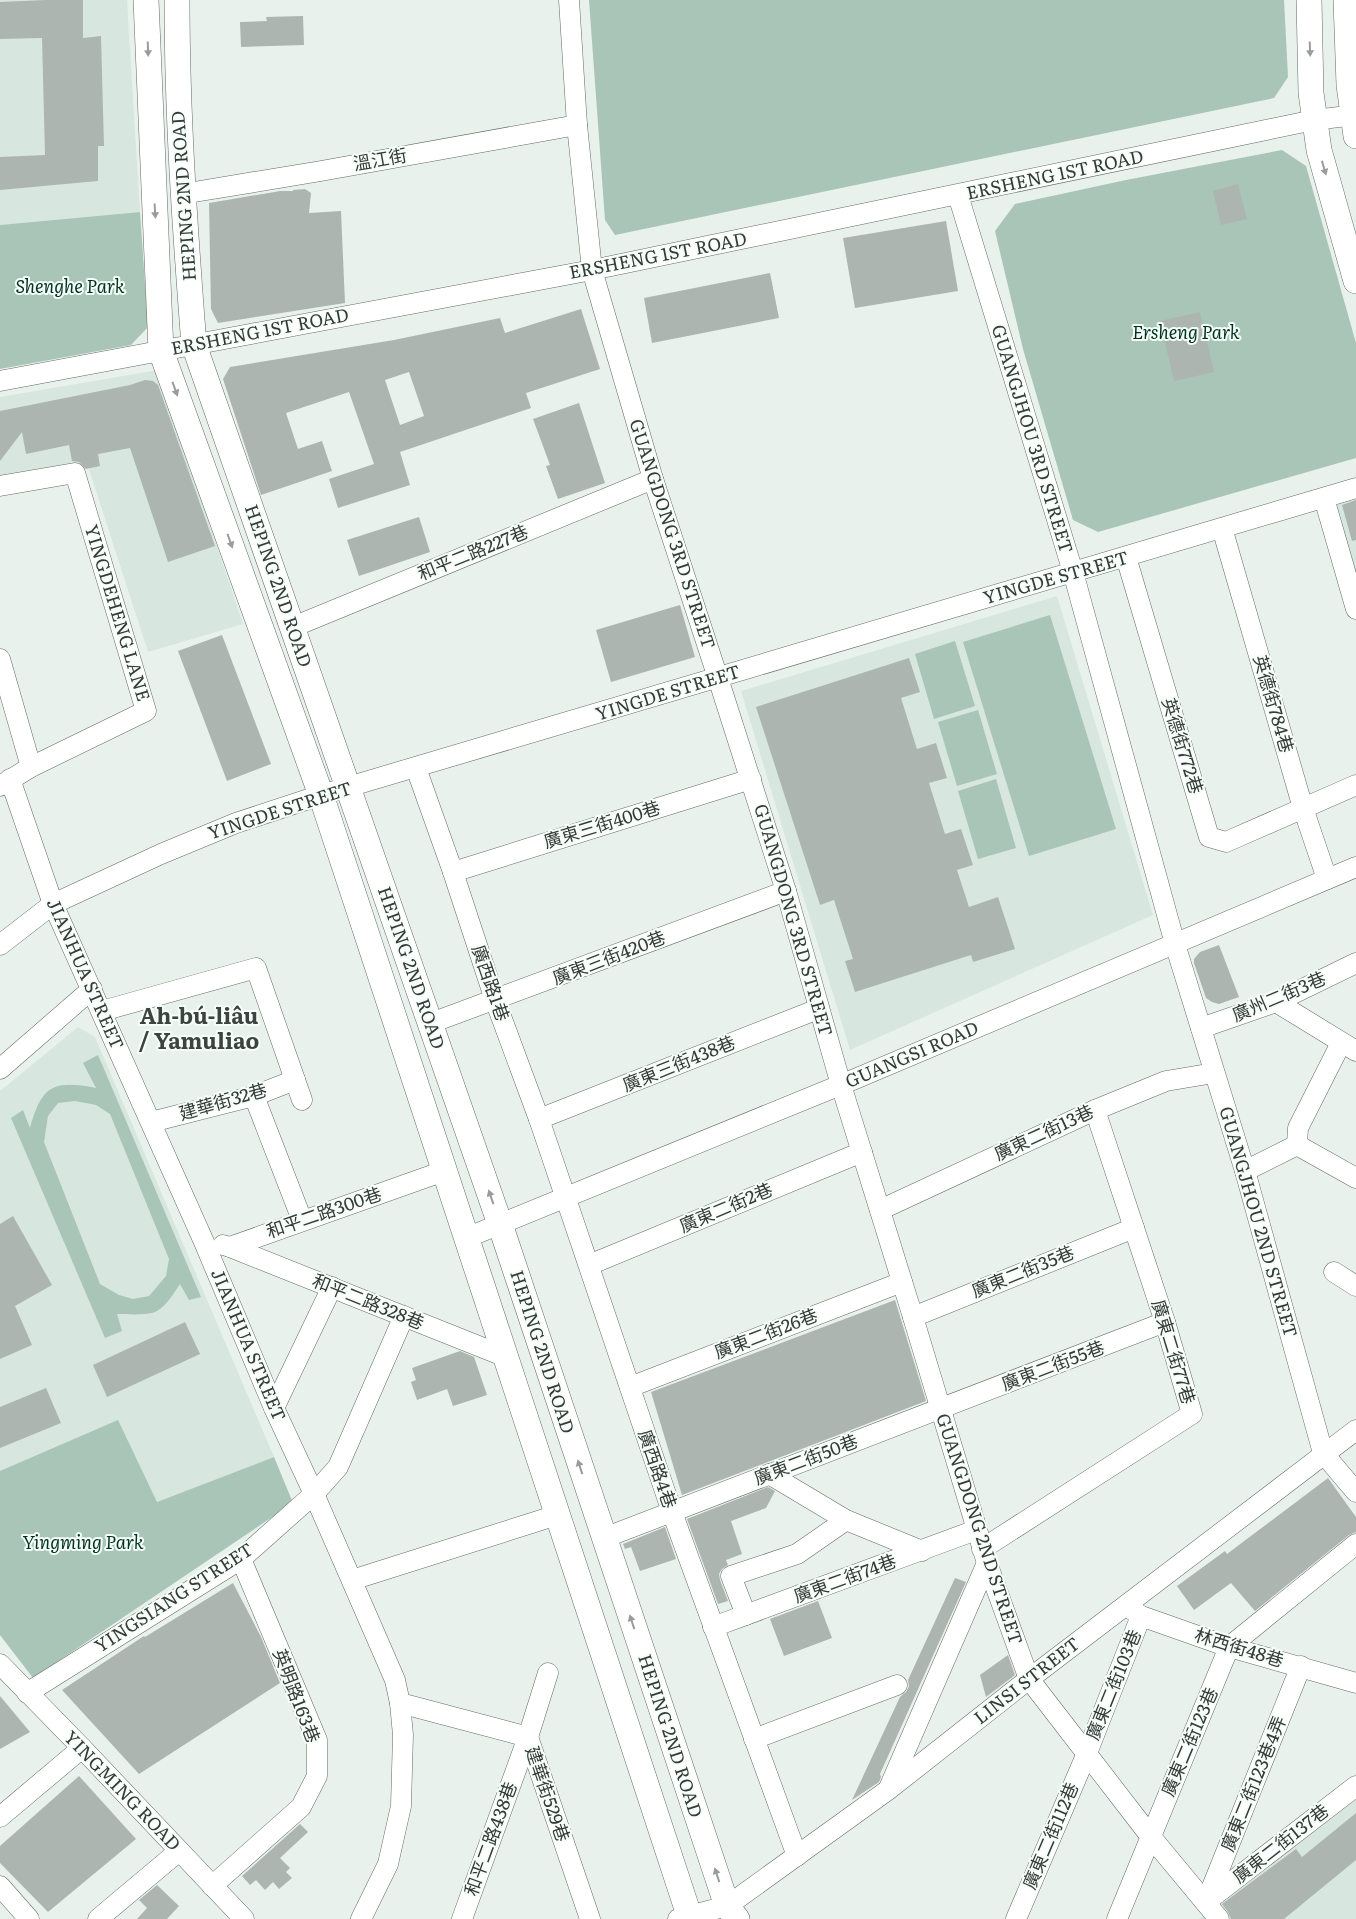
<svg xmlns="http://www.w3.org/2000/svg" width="1356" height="1919" font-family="Literata,'Noto Sans TC',serif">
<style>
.built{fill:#d7e7df}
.green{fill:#a8c5b7;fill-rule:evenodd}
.building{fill:#adb5b1;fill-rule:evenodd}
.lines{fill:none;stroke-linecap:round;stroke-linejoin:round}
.minor-casing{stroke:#636a66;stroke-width:21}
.tertiary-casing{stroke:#636a66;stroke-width:26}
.minor{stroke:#fff;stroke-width:20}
.tertiary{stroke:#fff;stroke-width:25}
.oneway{fill:#9a9c9c}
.labels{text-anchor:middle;stroke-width:4;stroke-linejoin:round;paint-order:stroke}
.street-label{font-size:18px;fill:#363a38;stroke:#f6fefa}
.park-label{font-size:18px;font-style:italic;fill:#032;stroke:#f6fefa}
.district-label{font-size:22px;font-weight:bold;fill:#3d4340;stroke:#f6fefa}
</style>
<rect width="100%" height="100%" fill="#e9f1ed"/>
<!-- built -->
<g class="built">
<path d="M0 0H127L140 212 0 225Z"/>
<path d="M158 370 243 624 148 652 87 463 0 480V397Z"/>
<path d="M1356 498V580L1335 504Z"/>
<path d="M1057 596 1153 915 850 1050 741 691Z"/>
<path d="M78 1027 95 1037 274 1457 157 1502 0 1471V1091Z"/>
<path d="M1356 1796V1919H1199Z"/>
</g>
<!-- green -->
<g class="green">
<path d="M589 0H1284L1288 77 1274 98 615 235 605 220Z"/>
<path d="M1282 150 1306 166 1356 343V458L1098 532 1073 520 1023 349 995 231 1015 204 1126 180Z"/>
<path d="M140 212 148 327 131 345 0 369V225Z"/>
<path d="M1050 615 1116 829 1029 856 963 642Z"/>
<path d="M955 641 975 706 934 719 915 654Z"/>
<path d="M978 710 997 774 957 786 938 722Z"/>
<path d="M996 779 1016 848 978 859 958 791Z"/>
<path d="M98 1055 201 1297 189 1300 180 1284C174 1293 166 1306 157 1311 148 1316 127 1314 117 1314L122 1331 105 1338 11 1118 23 1110 30 1128C42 1085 53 1080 96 1088L83 1063ZM75 1101 96 1105 110 1114 169 1259 166 1276 149 1296 133 1299 119 1295 100 1284 44 1142 48 1116 58 1103Z"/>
<path d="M118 1420 157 1502 274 1457 293 1503 33 1678 0 1635V1471Z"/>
</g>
<!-- building -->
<g class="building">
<path d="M46 0H83V38L101 36 104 146H98V181L0 190V157L45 155 42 38 0 39V2Z"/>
<path d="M303 16 304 45 241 47 240 22 267 21 266 17Z"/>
<path d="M1238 184 1247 219 1221 225 1213 191Z"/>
<path d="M305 189 311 193 309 213 341 211 345 303 218 323 211 309 209 203 280 191H293V190Z"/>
<path d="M946 221 958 291 855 308 843 238Z"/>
<path d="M770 273 779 318 652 343 644 298Z"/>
<path d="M581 309 600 369 526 393 531 408 400 452 410 485 338 508 329 479 374 464 349 392 286 413 298 449 322 441 332 471 261 495 223 379 230 367 394 340 500 318 505 333ZM409 372 424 416 400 425 385 380Z"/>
<path d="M1200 312 1214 372 1174 381 1160 321Z"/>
<path d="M145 380 153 381 158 385 215 546 168 562 130 448 98 454 100 466 86 469 79 462 72 461 69 445 26 454 22 432 0 461V411L130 385Z"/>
<path d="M579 403 605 483 558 499 546 466 550 465 533 419Z"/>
<path d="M1356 500V540L1352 541 1342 505Z"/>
<path d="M419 517 430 552 359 576 347 540Z"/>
<path d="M680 605 695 657 611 682 596 630Z"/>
<path d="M222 635 271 764 227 781 178 651Z"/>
<path d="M909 658 920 692 901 698 917 749 936 743 947 778 929 783 945 834 961 829 973 865 957 870 969 907 998 897 1015 949 973 962 971 955 855 992 845 961 853 959 834 900 820 905 756 707Z"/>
<path d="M1219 945 1239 997 1219 1004 1212 1002 1206 998 1194 963V959L1200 952Z"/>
<path d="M13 1216 52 1285 15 1306 32 1345 0 1359V1224Z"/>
<path d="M895 1300 926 1401 682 1495 651 1392Z"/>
<path d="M185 1322 200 1354 107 1397 93 1365Z"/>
<path d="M460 1351 474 1357 487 1395 453 1406 447 1389 417 1400 411 1382 416 1380 412 1368Z"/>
<path d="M46 1388 61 1423 0 1448V1407Z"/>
<path d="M1328 1478 1356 1517V1532L1349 1535 1255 1611 1231 1583 1194 1610 1177 1586 1225 1551 1227 1554Z"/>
<path d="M768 1487 775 1491 766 1508 731 1521 742 1554 726 1560 728 1565 722 1569 719 1574 720 1580 728 1601 718 1604 687 1519Z"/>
<path d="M665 1527 676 1559 640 1571 631 1547 625 1549 623 1544Z"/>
<path d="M955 1578 966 1582 880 1774 881 1777 879 1782 852 1800 900 1697 906 1692 909 1686 908 1680Z"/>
<path d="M233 1583 261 1637 280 1683 139 1774 62 1690 144 1636 145 1637Z"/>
<path d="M818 1601 832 1638 784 1656 770 1619Z"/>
<path d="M1008 1655 1015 1675 986 1697 980 1675Z"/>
<path d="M0 1696 30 1732 0 1749Z"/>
<path d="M79 1776 136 1839 48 1912 0 1863V1846Z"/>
<path d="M1356 1813V1860L1284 1919H1231L1228 1912 1222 1904 1296 1849 1302 1857Z"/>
<path d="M300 1824 308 1832 280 1858 290 1868 286 1872 292 1878 279 1889 273 1882 265 1890 256 1880 250 1885 242 1876Z"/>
<path d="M157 1885 179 1906 167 1919H137L147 1908 139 1900Z"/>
</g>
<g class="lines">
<!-- minor casing -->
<g class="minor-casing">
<g id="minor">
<path d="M569 0 577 125 592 270 653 479 718 678 786 891 841 1085 913 1317 987 1563 1029 1679 1151 1837 1219 1919"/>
<path d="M182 194 321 171 577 125"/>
<path d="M958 195 1073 572 1175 944 1245 1171 1323 1453 1356 1492"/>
<path d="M0 381 592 270 1314 120 1356 115"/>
<path d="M0 486 75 473 146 711 31 767 0 786"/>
<path d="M1324 498 1356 609"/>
<path d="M1222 528 1303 808 1327 879"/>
<path d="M1126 557 1209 837 1226 842 1356 785"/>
<path d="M293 627 653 479"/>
<path d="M0 659 31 767"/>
<path d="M416 768 453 872 495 1000 539 1119 672 1512 797 1856"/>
<path d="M10 779 53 904 204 1242 274 1408 314 1494 395 1680 400 1703 403 1735 401 1806 388 1864 361 1919"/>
<path d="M453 872 751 779"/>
<path d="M0 945 53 904 161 854 236 823 321 795 1356 488"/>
<path d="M1276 1002 1356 1051"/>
<path d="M102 1011 256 968 302 1100"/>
<path d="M431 1023 786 891"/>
<path d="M1201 1028 1276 1002 1356 963"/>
<path d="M0 1069 92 989"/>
<path d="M254 1096 302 1220"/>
<path d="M539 1119 818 1009"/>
<path d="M151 1122 254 1096 295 1080"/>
<path d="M1297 1145 1298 1128 1341 1043"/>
<path d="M1245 1171 1297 1145 1356 1178"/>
<path d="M880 1210 1095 1110 1166 1081 1214 1073"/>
<path d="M466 1238 855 1079 1356 867"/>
<path d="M223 1245 230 1247 444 1171"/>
<path d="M230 1247 506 1357"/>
<path d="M589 1265 862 1152"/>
<path d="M1334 1272 1356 1286"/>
<path d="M913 1317 1134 1228"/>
<path d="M630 1387 902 1282"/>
<path d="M274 1408 332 1287"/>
<path d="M769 1474 846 1520 922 1551"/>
<path d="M604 1538 1165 1322"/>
<path d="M982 1549 1192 1414 1165 1322 1095 1110"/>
<path d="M352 1580 557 1515"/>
<path d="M1131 1609 1141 1616 1229 1647 1356 1683"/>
<path d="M746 1615 731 1576 797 1554 846 1520"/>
<path d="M713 1627 976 1530"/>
<path d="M0 1664 82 1748 244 1919"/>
<path d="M27 1693 241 1559 314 1494 338 1467 404 1316"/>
<path d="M400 1703 528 1737 590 1919"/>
<path d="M754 1739 897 1685"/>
<path d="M889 1788 987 1563"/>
<path d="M0 1817 82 1748"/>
<path d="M0 1886 29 1919"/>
<path d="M212 1886 301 1807 317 1776V1740L241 1559"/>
<path d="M1207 1901 1356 1786"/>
<path d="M1206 1902 1301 1666"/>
<path d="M98 1919 179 1851"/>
<path d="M462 1919 528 1737 548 1673"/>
<path d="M678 1919 727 1906 888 1790 1029 1679 1356 1430"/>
<path d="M1016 1919 1087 1753 1141 1616"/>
<path d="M1117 1919 1229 1647 1356 1544"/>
</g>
</g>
<!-- tertiary casing -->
<g class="tertiary-casing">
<g id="tertiary">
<path d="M146 0 161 351 321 795 689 1915 693 1919"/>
<path d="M177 0C177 115 185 230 194 345L500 1224 727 1906 737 1919"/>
<path d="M1309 0 1311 93 1319 150 1356 281"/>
<path d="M1346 0 1349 85 1356 136"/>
</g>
</g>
<!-- minor -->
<use href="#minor" class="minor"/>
<!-- tertiary -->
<use href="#tertiary" class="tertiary"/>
</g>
<!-- one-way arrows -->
<defs><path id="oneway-solid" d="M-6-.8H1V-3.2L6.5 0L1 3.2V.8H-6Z" transform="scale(1.25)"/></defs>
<g class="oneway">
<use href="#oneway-solid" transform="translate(148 49) rotate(88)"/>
<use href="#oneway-solid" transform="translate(1310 49) rotate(88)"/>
<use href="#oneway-solid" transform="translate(1324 168) rotate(74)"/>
<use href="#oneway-solid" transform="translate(155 211) rotate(87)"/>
<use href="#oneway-solid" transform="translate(175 389) rotate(70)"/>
<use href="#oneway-solid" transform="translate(230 541) rotate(70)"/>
<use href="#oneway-solid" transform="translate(491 1197) rotate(-109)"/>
<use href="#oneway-solid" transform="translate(580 1467) rotate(-108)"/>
<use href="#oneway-solid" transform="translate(632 1622) rotate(-108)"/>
<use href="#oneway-solid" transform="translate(717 1875) rotate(-108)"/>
</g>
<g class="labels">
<!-- street labels -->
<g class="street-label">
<text transform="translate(380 160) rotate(-10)" y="6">溫江街</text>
<text transform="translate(1055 175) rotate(-12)" y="6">ERSHENG 1ST ROAD</text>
<text transform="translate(184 196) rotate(-94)" y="6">HEPING 2ND ROAD</text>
<text transform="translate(658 256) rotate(-11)" y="6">ERSHENG 1ST ROAD</text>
<text transform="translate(260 332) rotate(-11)" y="6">ERSHENG 1ST ROAD</text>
<text transform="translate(1032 439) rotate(73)" y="6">GUANGJHOU 3RD STREET</text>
<text transform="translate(672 534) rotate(72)" y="6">GUANGDONG 3RD STREET</text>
<text transform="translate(473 553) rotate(-22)" y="6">和平二路227巷</text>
<text transform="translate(1056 578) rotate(-16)" y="6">YINGDE STREET</text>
<text transform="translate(278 586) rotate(71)" y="6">HEPING 2ND ROAD</text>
<text transform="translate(117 613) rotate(73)" y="6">YINGDEHENG LANE</text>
<text transform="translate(668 693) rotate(-17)" y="6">YINGDE STREET</text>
<text transform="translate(1273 704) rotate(74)" y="6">英德街784巷</text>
<text transform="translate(1182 746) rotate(73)" y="6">英德街772巷</text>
<text transform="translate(280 811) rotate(-18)" y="6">YINGDE STREET</text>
<text transform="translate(602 825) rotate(-17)" y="6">廣東三街400巷</text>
<text transform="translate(793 920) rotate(74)" y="6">GUANGDONG 3RD STREET</text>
<text transform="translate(609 958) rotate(-21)" y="6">廣東三街420巷</text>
<text transform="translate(411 968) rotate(71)" y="6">HEPING 2ND ROAD</text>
<text transform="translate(85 974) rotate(66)" y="6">JIANHUA STREET</text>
<text transform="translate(490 983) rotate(71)" y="6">廣西路1巷</text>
<text transform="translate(1279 997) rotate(-23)" y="6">廣州二街3巷</text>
<text transform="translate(912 1055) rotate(-23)" y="6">GUANGSI ROAD</text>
<text transform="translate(679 1064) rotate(-22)" y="6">廣東三街438巷</text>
<text transform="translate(223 1102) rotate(-16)" y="6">建華街32巷</text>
<text transform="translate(1044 1133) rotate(-25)" y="6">廣東二街13巷</text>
<text transform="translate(726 1208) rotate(-23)" y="6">廣東二街2巷</text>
<text transform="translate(324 1213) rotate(-19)" y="6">和平二路300巷</text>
<text transform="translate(1258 1222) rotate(74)" y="6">GUANGJHOU 2ND STREET</text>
<text transform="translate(1023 1272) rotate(-22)" y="6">廣東二街35巷</text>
<text transform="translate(368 1302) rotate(22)" y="6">和平二路328巷</text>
<text transform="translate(766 1334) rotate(-21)" y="6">廣東二街26巷</text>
<text transform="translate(248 1345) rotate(67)" y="6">JIANHUA STREET</text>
<text transform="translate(542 1352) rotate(72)" y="6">HEPING 2ND ROAD</text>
<text transform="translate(1173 1352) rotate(73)" y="6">廣東二街77巷</text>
<text transform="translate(1053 1366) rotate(-21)" y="6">廣東二街55巷</text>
<text transform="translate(806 1460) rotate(-21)" y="6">廣東二街50巷</text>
<text transform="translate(657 1469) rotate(71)" y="6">廣西路4巷</text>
<text transform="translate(979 1529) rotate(72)" y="6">GUANGDONG 2ND STREET</text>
<text transform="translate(845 1579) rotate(-20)" y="6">廣東二街74巷</text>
<text transform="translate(174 1598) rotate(-33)" y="6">YINGSIANG STREET</text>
<text transform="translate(1239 1648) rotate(17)" y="6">林西街48巷</text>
<text transform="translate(1027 1681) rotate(-38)" y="6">LINSI STREET</text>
<text transform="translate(1114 1685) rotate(-68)" y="6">廣東二街103巷</text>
<text transform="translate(296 1696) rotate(69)" y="6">英明路163巷</text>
<text transform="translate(670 1736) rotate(72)" y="6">HEPING 2ND ROAD</text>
<text transform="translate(1190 1742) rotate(-67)" y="6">廣東二街123巷</text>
<text transform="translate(1254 1784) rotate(-68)" y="6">廣東二街123巷4弄</text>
<text transform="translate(122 1791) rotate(46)" y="6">YINGMING ROAD</text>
<text transform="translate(547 1794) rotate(71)" y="6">建華街529巷</text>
<text transform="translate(1051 1836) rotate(-67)" y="6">廣東二街112巷</text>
<text transform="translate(491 1839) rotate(-70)" y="6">和平二路438巷</text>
<text transform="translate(1281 1844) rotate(-38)" y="6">廣東二街137巷</text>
</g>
<!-- park labels -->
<g class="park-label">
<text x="70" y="293">Shenghe Park</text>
<text x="1186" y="339">Ersheng Park</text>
<text x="83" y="1549">Yingming Park</text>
</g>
<!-- district labels -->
<g class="district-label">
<text x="199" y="1024">Ah-bú-liâu<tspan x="199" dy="25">/ Yamuliao</tspan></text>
</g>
</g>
</svg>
